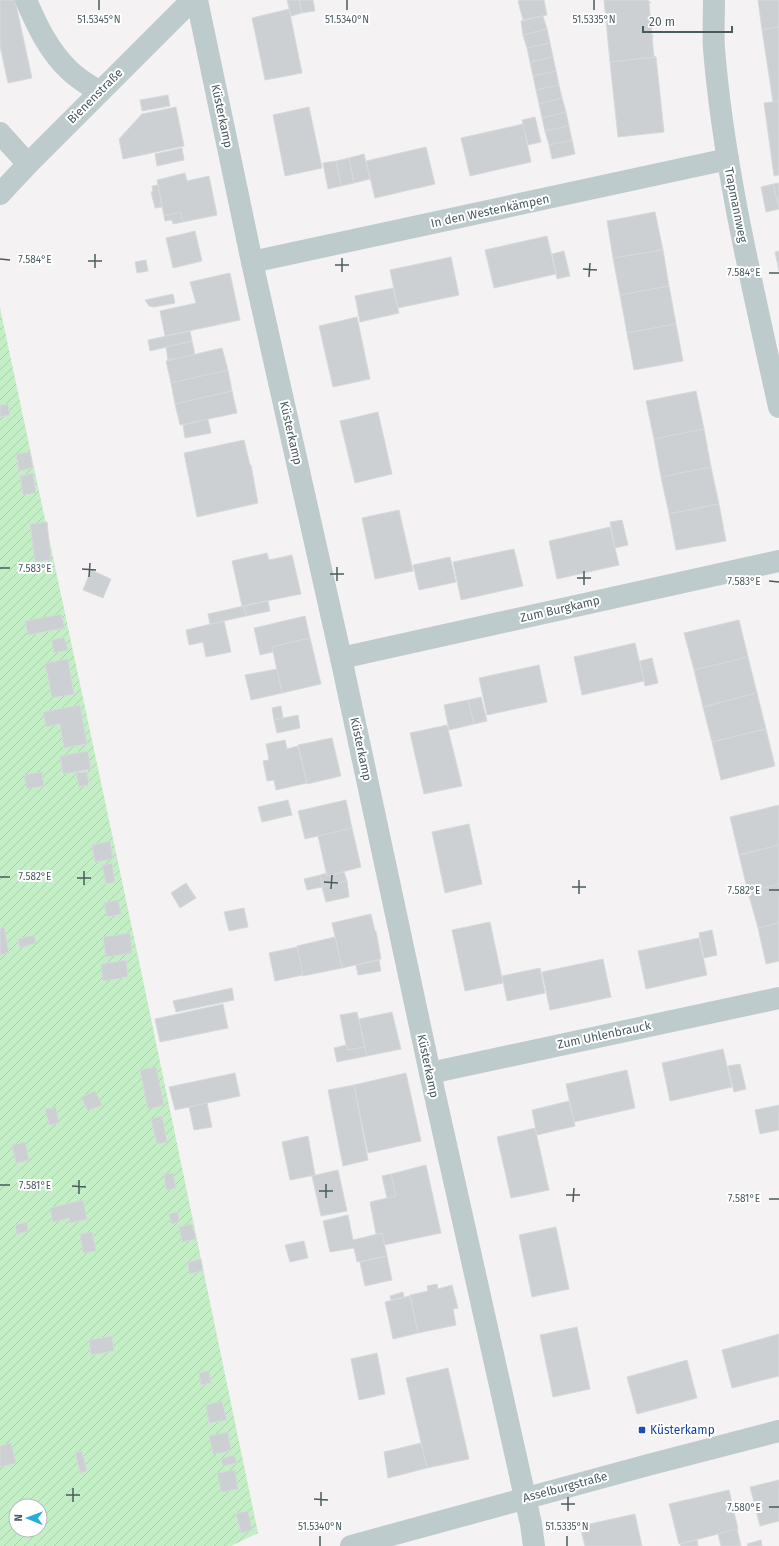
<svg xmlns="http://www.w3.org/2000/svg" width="779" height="1546" font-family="'Fira Sans',sans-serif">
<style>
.garden{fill:url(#garden-furrows);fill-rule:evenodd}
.building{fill:#ccd0d3;stroke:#d6dadc}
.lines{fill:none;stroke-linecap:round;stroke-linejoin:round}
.minor{stroke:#becbcd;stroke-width:22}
.ticks{fill:none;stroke:#4a5b5e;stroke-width:1.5}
.transit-dot{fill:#1a4fb4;stroke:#fff;stroke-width:1.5}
.labels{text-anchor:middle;stroke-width:4;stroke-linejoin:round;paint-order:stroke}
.street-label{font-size:12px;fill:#4a5b5e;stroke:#fff}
.transit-label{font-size:12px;fill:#164399;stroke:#fff;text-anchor:start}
.ticks-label{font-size:10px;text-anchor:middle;fill:#4a5b5e;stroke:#fff;stroke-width:4;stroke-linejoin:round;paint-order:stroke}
</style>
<defs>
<pattern id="garden-furrows" width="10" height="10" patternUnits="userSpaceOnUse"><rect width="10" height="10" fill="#c3eec6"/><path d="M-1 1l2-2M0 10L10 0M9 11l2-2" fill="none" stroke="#a9ceac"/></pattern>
</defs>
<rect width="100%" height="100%" fill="#f4f2f2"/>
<!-- garden -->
<path class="garden" d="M0 308 139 961 258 1533 231 1546H0ZM16 1506H40V1530H16Z"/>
<!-- building -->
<g class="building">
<path d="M0 0H15L32 78 8 83 0 46Z"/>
<path d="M287 0H299L302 13 291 16Z"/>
<path d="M299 0H313L315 11 302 13Z"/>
<path d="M521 0H544L547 15 523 20 518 1Z"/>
<path d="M604 0H648L649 2H650L651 3H649L652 36H654L652 37 654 56 656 57 610 62Z"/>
<path d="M758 0H779V27L762 30Z"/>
<path d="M289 9 302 73 265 80 252 18Z"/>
<path d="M543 16 547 29 523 35 521 21Z"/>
<path d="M779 27V101L773 102 762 30Z"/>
<path d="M547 29 550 43 527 48 523 35Z"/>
<path d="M550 43 553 57 530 62 527 48Z"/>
<path d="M553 57 556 71 533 76 530 62Z"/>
<path d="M656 57 664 132 618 137 610 62Z"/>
<path d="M556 71 559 85 536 90 533 76Z"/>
<path d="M559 85 562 98 539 104 536 90Z"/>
<path d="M168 95 170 106 142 111 140 100Z"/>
<path d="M562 98 566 112 542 118 539 104Z"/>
<path d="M779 101V175L774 176 764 103Z"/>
<path d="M176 107 184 146 123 159 119 139 142 114Z"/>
<path d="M309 107 322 168 285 176 273 115Z"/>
<path d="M566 112 569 126 545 131 542 118Z"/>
<path d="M535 117 541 142 528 145 522 120Z"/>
<path d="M523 124 531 162 470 176 461 138Z"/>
<path d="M569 126 572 140 549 145 545 131Z"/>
<path d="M572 140 575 154 552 159 549 145Z"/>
<path d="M426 147 435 184 375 198 366 161Z"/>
<path d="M182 148 184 160 157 166 155 154Z"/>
<path d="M364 154 370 179 354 183 349 158Z"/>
<path d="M349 158 354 183 341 186 336 161Z"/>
<path d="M336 161 341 186 328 189 323 163Z"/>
<path d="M185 173 187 181 209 176 217 215 183 222 181 212 164 216 157 180Z"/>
<path d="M779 183V209L773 184Z"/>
<path d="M773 184 779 209 766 212 761 187Z"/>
<path d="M158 185 162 207 155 208 151 192 153 191 152 186Z"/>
<path d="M181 212 183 222 173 224 172 220 165 221 164 216Z"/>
<path d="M655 212 663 250 613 258 607 221Z"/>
<path d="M195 231 202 261 173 268 166 238Z"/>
<path d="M547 236 556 274 494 288 485 250Z"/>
<path d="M663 250 669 286 620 295 613 258Z"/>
<path d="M564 251 570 276 557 279 552 254Z"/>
<path d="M779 251V271L775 252Z"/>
<path d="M451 257 459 295 398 308 390 270Z"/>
<path d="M146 260 148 271 137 273 135 262Z"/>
<path d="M230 273 240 320 165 336 160 311 196 303 190 282Z"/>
<path d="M669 286 676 324 627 333 620 295Z"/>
<path d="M393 288 399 313 360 322 355 296Z"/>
<path d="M173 294 175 303 154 307 149 306 145 300Z"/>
<path d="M357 317 370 379 333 387 319 326Z"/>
<path d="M676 324 683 361 634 370 627 333Z"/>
<path d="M190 331 192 341 150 351 148 340Z"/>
<path d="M192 341 195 355 168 360 166 347Z"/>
<path d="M222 348 228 370 171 383 166 361Z"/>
<path d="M228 370 232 391 175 404 171 383Z"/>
<path d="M232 391 237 413 180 425 175 404Z"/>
<path d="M696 391 704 429 654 439 646 401Z"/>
<path d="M8 404 10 415 0 417V405Z"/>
<path d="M378 412 392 474 355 483 340 421Z"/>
<path d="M208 419 211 433 185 438 183 425Z"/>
<path d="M704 429 711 467 661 477 654 439Z"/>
<path d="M244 440 250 465H251L258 503 197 517 184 453Z"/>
<path d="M30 452 33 468 19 471 16 454Z"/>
<path d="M711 467 719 504 669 514 661 477Z"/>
<path d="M33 473 36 493 23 495 20 476Z"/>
<path d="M719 504 726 541 676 550 669 514Z"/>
<path d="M399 510 413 571 375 579 362 518Z"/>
<path d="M622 520 628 545 615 548 610 522Z"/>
<path d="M47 522 51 560 35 562 30 524Z"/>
<path d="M610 527 619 565 557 579 549 541Z"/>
<path d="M514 549 523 586 461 600 453 562Z"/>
<path d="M267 553 269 560 292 555 301 594 242 606 232 561Z"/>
<path d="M450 557 456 582 419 590 413 565Z"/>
<path d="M91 570 111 579 103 598 83 590Z"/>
<path d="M268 601 270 611 246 616 244 606Z"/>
<path d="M244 606 246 616 210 624 208 614Z"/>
<path d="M61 614 65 628 28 635 25 621Z"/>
<path d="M305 616 310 638 272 647 273 652 260 655 254 628Z"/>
<path d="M739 620 748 657 694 670 684 633Z"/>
<path d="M224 621 231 652 206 657 203 642 189 645 186 630Z"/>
<path d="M64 637 68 650 54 653 52 640Z"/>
<path d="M310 638 321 684 282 693 272 647Z"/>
<path d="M635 643 644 681 582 695 574 657Z"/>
<path d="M748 657 757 693 703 707 694 670Z"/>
<path d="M652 658 658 683 645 686 640 661Z"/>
<path d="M68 659 74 694 52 698 45 663Z"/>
<path d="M539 665 547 702 487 715 479 678Z"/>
<path d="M277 669 282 693 251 700 245 675Z"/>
<path d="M757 693 766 729 712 742 703 707Z"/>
<path d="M481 697 487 721 474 724 468 700Z"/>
<path d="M468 700 474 724 449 730 444 705Z"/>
<path d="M80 705 87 744 64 748 60 724 46 727 43 712Z"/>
<path d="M281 706 283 718 274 720 272 708Z"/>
<path d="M298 715 300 728 277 733 274 720Z"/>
<path d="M447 725 462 786 424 794 410 733Z"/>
<path d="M766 729 775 766 721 780 712 742Z"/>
<path d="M332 738 341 776 307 784 298 745Z"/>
<path d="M285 740 287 749 298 746 307 783 276 790 274 780 267 781 263 761 269 760 266 744Z"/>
<path d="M88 751 91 769 63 774 60 756Z"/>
<path d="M42 772 44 786 27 789 24 775Z"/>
<path d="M87 772 89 785 79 787 76 773Z"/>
<path d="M288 800 292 815 262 822 258 807Z"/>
<path d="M346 800 352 828 305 839 298 811Z"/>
<path d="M779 805V845L739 855 730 817Z"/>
<path d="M469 824 482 884 445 893 432 832Z"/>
<path d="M352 828 361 867 327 876 318 836Z"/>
<path d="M110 841 113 859 95 862 92 845Z"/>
<path d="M779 845V884L748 892 739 855Z"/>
<path d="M112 863 115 882 106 884 102 865Z"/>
<path d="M344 872 347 881 322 887 320 875 327 873V876Z"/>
<path d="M320 875 322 887 307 890 304 879Z"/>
<path d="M347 881 349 897 326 902 322 887Z"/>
<path d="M186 883 196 898 180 908 171 893Z"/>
<path d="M779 884V923L758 928 748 892Z"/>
<path d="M118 900 121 914 107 917 104 903Z"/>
<path d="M244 908 248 927 229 931 224 912Z"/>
<path d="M371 914 375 931H376L381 959 342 968 332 923Z"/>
<path d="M490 922 503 983 465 991 452 930Z"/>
<path d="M779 923V961L766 964 758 928Z"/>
<path d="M4 927 9 953 0 955V928Z"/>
<path d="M712 930 717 955 704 958 699 933Z"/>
<path d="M130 933 132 953 106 957 103 937Z"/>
<path d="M34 935 36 943 20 948 18 939Z"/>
<path d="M335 937 342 968 303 976 297 946Z"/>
<path d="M699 938 707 975 646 989 638 951Z"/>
<path d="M297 947 303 975 275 981 269 953Z"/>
<path d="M603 959 611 997 550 1010 542 972Z"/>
<path d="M126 960 128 977 103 981 101 964Z"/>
<path d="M379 960 381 971 358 975 356 965Z"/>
<path d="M540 968 545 993 507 1001 502 976Z"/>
<path d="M232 988 234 1000 176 1012 173 1001Z"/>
<path d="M223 1004 228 1028 160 1042 155 1019Z"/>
<path d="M357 1012 365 1047 347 1050 340 1015Z"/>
<path d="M392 1012 401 1049 367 1056 359 1019Z"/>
<path d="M346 1045 347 1050 365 1047 367 1056 337 1062 334 1048Z"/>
<path d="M723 1049 732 1087 670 1101 662 1063Z"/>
<path d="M740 1064 746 1089 734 1092 728 1066Z"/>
<path d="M156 1067 164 1105 148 1109 140 1070Z"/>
<path d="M627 1070 635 1108 574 1122 566 1084Z"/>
<path d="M235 1073 240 1096 175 1110 169 1087Z"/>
<path d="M406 1073 421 1141 368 1153 354 1085Z"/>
<path d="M354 1085 368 1160 343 1166 328 1090Z"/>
<path d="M95 1091 102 1105 88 1111 81 1097Z"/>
<path d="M569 1101 575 1126 537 1135 532 1110Z"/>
<path d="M207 1103 212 1127 194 1130 189 1107Z"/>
<path d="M779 1105V1130L760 1134 755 1110Z"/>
<path d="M56 1107 59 1123 49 1125 45 1109Z"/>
<path d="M162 1116 167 1142 157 1144 151 1119Z"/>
<path d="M535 1128 549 1190 511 1198 497 1137Z"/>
<path d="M308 1136 315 1175 290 1180 282 1142Z"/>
<path d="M25 1142 29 1160 16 1163 12 1145Z"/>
<path d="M426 1165 441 1233 384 1245 382 1233 376 1234 370 1202 396 1196 391 1174Z"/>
<path d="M338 1170 347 1211 321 1216 312 1176Z"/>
<path d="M173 1173 176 1188 166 1190 164 1174Z"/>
<path d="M391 1174 396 1196 387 1198 382 1176Z"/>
<path d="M83 1200 87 1219 70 1223 69 1218 53 1222 50 1208Z"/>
<path d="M178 1212 179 1222 171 1224 169 1214Z"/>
<path d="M348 1215 353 1240 382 1233 387 1256 357 1262 354 1248 330 1252 323 1221Z"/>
<path d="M27 1222 28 1231 17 1234 15 1225Z"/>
<path d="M192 1224 196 1239 182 1242 179 1227Z"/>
<path d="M556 1227 569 1289 532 1297 519 1235Z"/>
<path d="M92 1232 96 1251 83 1253 80 1234Z"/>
<path d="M304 1241 308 1258 290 1262 285 1245Z"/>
<path d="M387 1256 392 1280 365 1286 360 1262Z"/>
<path d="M201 1259 203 1271 189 1274 188 1262Z"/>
<path d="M437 1284 438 1289 452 1285 458 1308 453 1309 456 1325 418 1333 410 1295 428 1291 427 1286Z"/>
<path d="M403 1292 404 1297 391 1300 390 1296Z"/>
<path d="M410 1296 418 1333 393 1339 385 1302Z"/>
<path d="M577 1327 590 1389 553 1397 540 1335Z"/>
<path d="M779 1334V1376L732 1388 722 1350Z"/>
<path d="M112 1336 114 1351 91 1355 89 1340Z"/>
<path d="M377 1353 385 1394 359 1400 351 1359Z"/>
<path d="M687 1360 697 1398 637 1414 627 1377Z"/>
<path d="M448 1368 469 1459 427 1468 406 1378Z"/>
<path d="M209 1371 211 1383 201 1385 199 1373Z"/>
<path d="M222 1401 227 1420 209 1423 206 1405Z"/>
<path d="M228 1432 231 1451 213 1454 209 1436Z"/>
<path d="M11 1443 16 1463 0 1467V1446Z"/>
<path d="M421 1443 427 1468 388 1478 384 1452Z"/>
<path d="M82 1451 87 1471 80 1473 75 1452Z"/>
<path d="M234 1455 237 1463 223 1466 221 1459Z"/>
<path d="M235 1470 238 1489 221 1492 217 1473Z"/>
<path d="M779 1480V1521L760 1526 750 1487Z"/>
<path d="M729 1490 738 1529 679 1544 669 1504Z"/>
<path d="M248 1511 252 1530 241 1533 236 1513Z"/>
<path d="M635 1514 642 1546H585L580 1526Z"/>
<path d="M737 1529 741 1546H721L718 1534Z"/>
<path d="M697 1540 698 1546H681L680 1544Z"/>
<path d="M761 1540 762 1546H748L747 1544Z"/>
</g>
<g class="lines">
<!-- minor -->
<g class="minor">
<path d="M26 0C37 26 49 51 69 70 78 79 89 85 99 92"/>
<path d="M197 0 252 262 341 658 430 1073 531 1524 534 1546"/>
<path d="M714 0C714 16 713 33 714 49 724 170 753 288 779 407"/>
<path d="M0 133 28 164"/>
<path d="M0 194 28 164 192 0"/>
<path d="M252 262 728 159"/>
<path d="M341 658 779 561"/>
<path d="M430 1073 779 998"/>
<path d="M351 1546 648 1465 779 1431"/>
</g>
</g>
<!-- ticks -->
<path class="ticks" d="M99 10V0M347 10V0M594 10V0M0 259 10 260M88 261H102M335 265H349M95 268V254M583 269 597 270M342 272V258M769 273H779M589 277 590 263M0 568H10M82 569 96 570M330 574H344M89 577 90 563M577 578H591M337 581V567M769 581 779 582M584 585V571M0 877H10M77 878H91M324 882 338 883M84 885V871M572 887H586M331 889 332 875M769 890H779M579 894V880M0 1185H10M72 1186 86 1187M319 1191H333M79 1194V1180M566 1195H580M326 1198V1184M769 1199H779M573 1202 574 1188M66 1495H80M314 1499 328 1500M73 1502V1488M561 1504H575M321 1506V1492M769 1507H779M568 1511V1497M320 1546V1536M567 1546V1536"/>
<!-- markers -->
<rect class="transit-dot" x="638" y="1426" width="8" height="8" rx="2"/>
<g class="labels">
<!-- street labels -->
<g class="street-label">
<text transform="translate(95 96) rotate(-45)" y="4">Bienenstraße</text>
<text transform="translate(222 116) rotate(78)" y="4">Küsterkamp</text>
<text transform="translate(736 205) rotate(79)" y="4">Trapmannweg</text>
<text transform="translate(490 211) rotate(-12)" y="4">In den Westenkämpen</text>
<text transform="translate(291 433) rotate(77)" y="4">Küsterkamp</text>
<text transform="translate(560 609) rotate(-13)" y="4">Zum Burgkamp</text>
<text transform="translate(361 749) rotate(78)" y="4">Küsterkamp</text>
<text transform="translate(604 1035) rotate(-12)" y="4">Zum Uhlenbrauck</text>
<text transform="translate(428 1066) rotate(78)" y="4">Küsterkamp</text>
<text transform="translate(565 1487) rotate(-15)" y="4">Asselburgstraße</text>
</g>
<!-- transit labels -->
<g class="transit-label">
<text x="650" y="1434">Küsterkamp</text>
</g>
</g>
<g class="ticks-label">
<text x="99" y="23">51.5345°N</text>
<text x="347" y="23">51.5340°N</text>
<text x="594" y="23">51.5335°N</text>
<text x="35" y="263">7.584°E</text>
<text x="744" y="276">7.584°E</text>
<text x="35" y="572">7.583°E</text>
<text x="744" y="585">7.583°E</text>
<text x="35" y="880">7.582°E</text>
<text x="744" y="894">7.582°E</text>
<text x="35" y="1189">7.581°E</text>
<text x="744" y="1202">7.581°E</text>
<text x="744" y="1511">7.580°E</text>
<text x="320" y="1530">51.5340°N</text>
<text x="567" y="1530">51.5335°N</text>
</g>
<!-- north arrow -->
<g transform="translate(28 1518) rotate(271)"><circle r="19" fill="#ffffff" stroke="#b7bdbf"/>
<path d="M0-3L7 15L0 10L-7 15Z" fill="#23afdc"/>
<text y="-6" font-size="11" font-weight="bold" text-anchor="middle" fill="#4a5b5e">N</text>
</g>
<!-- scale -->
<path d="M643 26v6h89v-6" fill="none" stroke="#4a5b5e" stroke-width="2"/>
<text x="649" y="26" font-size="12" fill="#4a5b5e" stroke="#ffffff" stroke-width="3" paint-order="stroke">20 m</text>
</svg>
